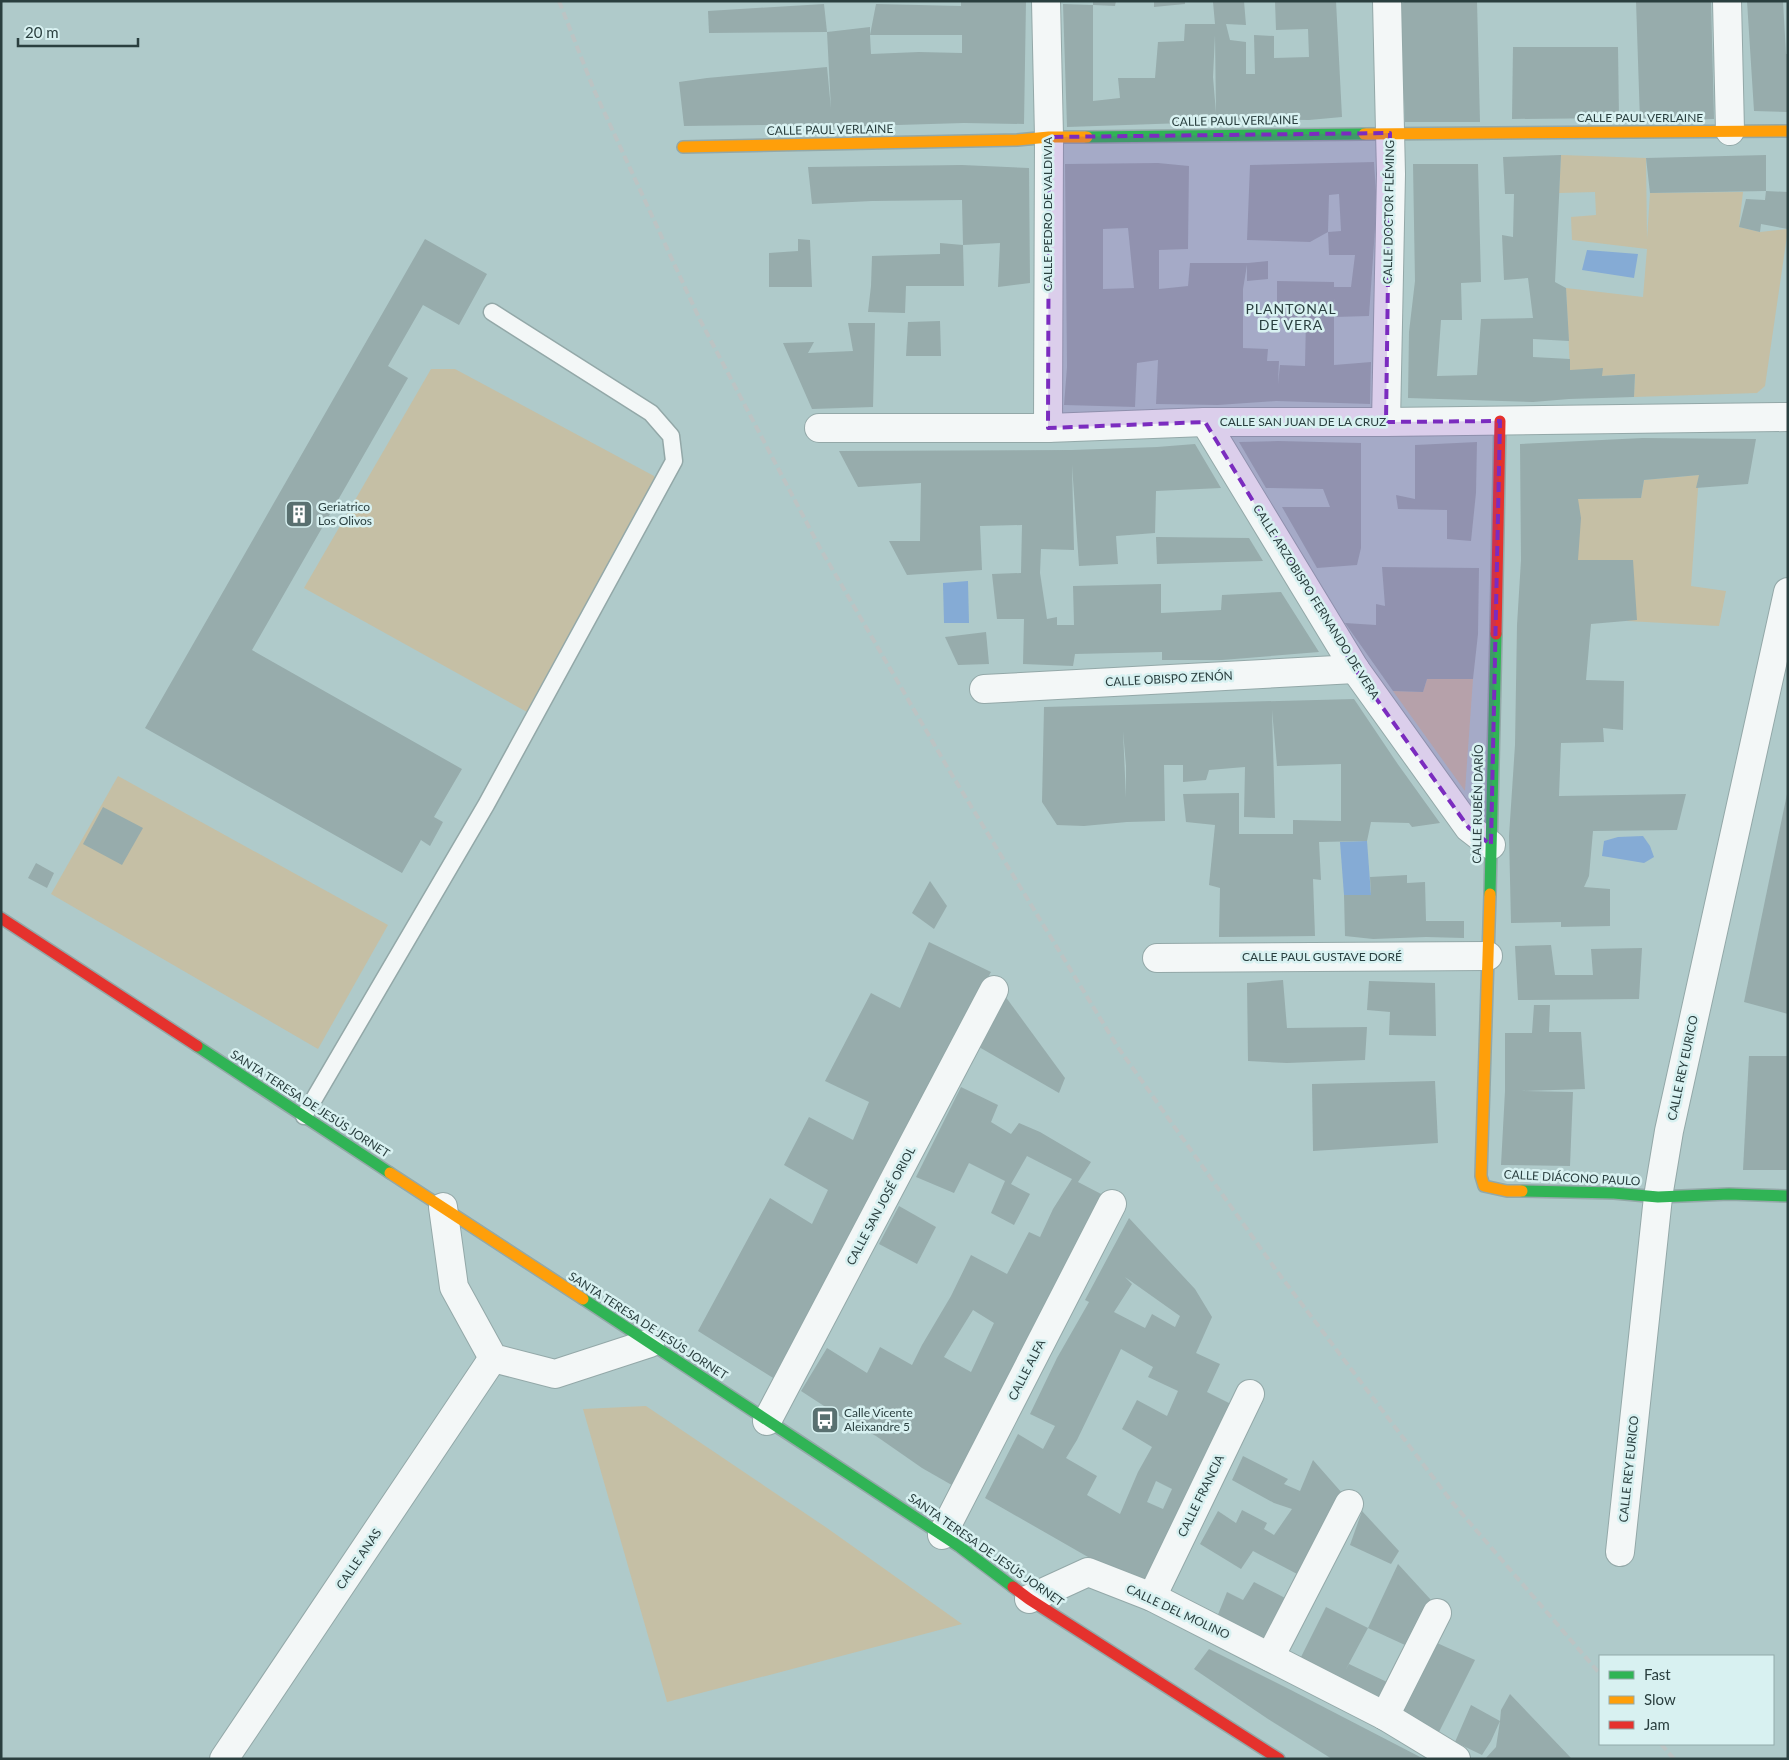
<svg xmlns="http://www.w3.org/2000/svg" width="1789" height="1760" font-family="Lato,sans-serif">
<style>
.green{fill:#c5bfa5}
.water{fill:#85abd5}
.building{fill:#97acac;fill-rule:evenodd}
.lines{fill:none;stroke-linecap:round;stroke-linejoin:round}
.lane-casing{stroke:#93a8a8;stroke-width:19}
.street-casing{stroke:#93a8a8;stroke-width:30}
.fast-casing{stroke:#93a8a8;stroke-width:14}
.slow-casing{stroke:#93a8a8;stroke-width:14}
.jam-casing{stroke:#93a8a8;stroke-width:14}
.lane{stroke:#f3f7f7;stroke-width:16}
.street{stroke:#f3f7f7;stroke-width:28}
.fast{stroke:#30b455;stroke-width:11}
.slow{stroke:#ff9f0a;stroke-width:11}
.jam{stroke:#e5322d;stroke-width:11}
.rail{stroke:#bcc4c4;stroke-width:4;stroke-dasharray:8 4;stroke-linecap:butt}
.marked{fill:#7b2cbf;fill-opacity:0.2;stroke:#7b2cbf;stroke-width:4;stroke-dasharray:10 6;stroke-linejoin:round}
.labels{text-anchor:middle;stroke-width:5;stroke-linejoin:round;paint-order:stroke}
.street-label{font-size:12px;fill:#2a3f3f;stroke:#d8f1f1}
.poi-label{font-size:12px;fill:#2a3f3f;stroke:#d8f1f1;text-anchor:start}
.neighbourhood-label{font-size:14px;letter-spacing:1px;fill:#2a3f3f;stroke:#d8f1f1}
</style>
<rect width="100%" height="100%" fill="#afcaca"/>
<!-- green -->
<g class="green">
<path d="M1561 155 1646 158 1647 239 1650 193 1743 192 1739 227 1760 232 1788 229 1765 386 1757 393 1634 397 1635 374 1601 376 1570 370 1566 288 1643 297 1647 249 1572 240 1571 217 1596 215 1595 192 1559 193Z"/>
<path d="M431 369H455L654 476 656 485 527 712 304 588Z"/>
<path d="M1699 475 1691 586 1726 591 1719 626 1627 621 1633 560H1578V499L1641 498 1644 480Z"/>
<path d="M1427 679H1473L1465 791 1393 691 1423 692Z"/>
<path d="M118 776 388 925 318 1049 51 894Z"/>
<path d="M646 1406 827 1528 962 1624 667 1702 583 1409Z"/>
</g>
<!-- water -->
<g class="water">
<path d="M1587 250 1638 254 1634 278 1582 270Z"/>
<path d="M968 581 969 623H944L943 583Z"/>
<path d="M1643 836 1650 846 1654 857 1644 863 1602 856 1604 841 1618 837Z"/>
<path d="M1367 841 1371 895H1344L1340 842Z"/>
</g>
<!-- building -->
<g class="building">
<path d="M961 1H1026L1024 124 964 123 831 127 769 125 684 126 679 82 707 78 827 67 831 109 827 32 870 27V35L876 4 961 6ZM870 35H962V53L919 52 871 54Z"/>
<path d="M1093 1H1116L1115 6 1093 5Z"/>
<path d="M1154 1H1185V4L1154 7Z"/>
<path d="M1244 1 1246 25 1226 24 1230 40 1246 42V74H1255L1254 35 1274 36V58L1309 57 1308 29 1276 30 1275 1H1336L1342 117 1309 120 1246 119 1185 123 1067 127 1063 4 1093 5V101L1120 98 1118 78H1155L1158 42 1184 41 1185 24H1215L1213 2ZM1215 35 1216 113 1213 77Z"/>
<path d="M1410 1H1477L1480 122H1405L1400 3Z"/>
<path d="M1636 1H1711L1714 119 1640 121Z"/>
<path d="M1747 1H1783L1786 54H1788V112L1754 111Z"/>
<path d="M824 4 827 32 709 33 708 11Z"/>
<path d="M1513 47H1618L1619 118 1512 119Z"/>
<path d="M1561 155 1555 282 1566 288 1569 341 1533 339V357L1570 359V370L1603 368 1602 376 1635 374 1634 397 1569 399 1533 402 1408 398 1409 332 1415 281 1413 164H1478L1481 282 1461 283 1462 320H1441L1437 376 1477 375 1481 319 1533 318 1528 278 1504 280 1502 235 1513 237 1514 194H1505L1503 157Z"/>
<path d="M1766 155V191L1788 192V229L1761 224 1760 232 1739 227 1746 199 1765 200 1766 191 1650 193 1646 158Z"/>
<path d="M1374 162 1376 192 1375 229 1369 316 1335 317 1334 298V365L1371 362 1370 404 1276 401 1218 405 1156 404 1158 360 1137 363 1135 407 1064 405 1067 367 1065 164 1158 163 1189 166 1188 249 1159 250V289L1188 286 1190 263H1248L1268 261V279L1247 281V265L1243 289V348L1268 349 1267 361H1279L1278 384 1280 365 1305 366 1306 318 1277 322V281L1334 282V287H1351L1355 255H1329L1328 232 1310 242 1247 240 1250 165ZM1339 194 1341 231 1328 232 1329 195ZM1128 228 1134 288 1103 289V229Z"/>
<path d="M962 165 1029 168 1030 283 998 287 1000 243 963 245 964 286H906L905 313 868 312 871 286 872 256 940 254V243L963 245 962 200 872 201 812 204 808 167Z"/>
<path d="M425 239 487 274 459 325 423 305 388 366 408 378 252 650 462 769 434 817 443 822 430 846 421 840 402 873 145 728Z"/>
<path d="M798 239 810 240 812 287H769V253L798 251Z"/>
<path d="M940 321 941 356H906L908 322Z"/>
<path d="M848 323H875L873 407 812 409 783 343 814 342 808 353 853 351Z"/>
<path d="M1643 438 1756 439 1748 484 1696 488 1699 475 1644 480 1641 498 1578 499 1581 518 1578 560H1633L1637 620 1591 624 1586 680 1624 681 1623 730 1603 728 1604 742 1561 743 1559 796 1686 794 1677 830 1593 831 1589 876 1584 887 1610 889V926L1561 927V922L1511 923 1509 836 1515 745 1517 625 1521 560 1520 444Z"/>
<path d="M1278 441 1361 443V548L1357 565 1317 568 1282 507H1330L1323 489 1266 488 1239 442Z"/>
<path d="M1477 442 1476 493 1471 541 1447 539V510L1398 509 1396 495 1415 499V445Z"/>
<path d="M1195 444 1221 488 1156 491 1155 533 1116 536 1118 564 1079 566 1072 465 1074 550 1041 549 1040 573 1047 619 1057 617V625H1074L1073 586 1161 584V613L1221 610 1222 595 1281 592 1319 652 1222 660H1162V652L1075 654 1073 666 1023 664 1024 619H997L992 574 1021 573 1022 525 980 526 982 570 907 575 889 541H920L921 483 858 487 839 451 1072 450 1157 447Z"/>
<path d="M1156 537 1249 538 1263 561 1157 564Z"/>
<path d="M1382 567 1479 568 1478 634 1473 679H1427L1423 692 1393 691 1345 623 1376 625V604L1385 606Z"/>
<path d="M986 632 989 664 958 665 945 637Z"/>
<path d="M1354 699 1397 763 1440 823 1412 827 1409 823 1371 822 1367 841 1319 842 1321 880 1313 879 1315 936 1219 937 1220 888 1209 885 1215 825 1186 822 1183 794 1239 793V834H1293V820L1341 821V764L1277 766 1272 710 1275 818 1244 817 1245 767 1209 770 1206 780 1183 782V765H1164L1165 821 1127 822 1084 826 1057 825 1042 802 1044 707ZM1123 731 1126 766V798Z"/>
<path d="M1787 794H1788V1014L1744 1002Z"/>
<path d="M103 807 143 828 122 865 83 844Z"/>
<path d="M36 863 54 873 47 888 28 878Z"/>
<path d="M1407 875V883L1425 882 1426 921H1464V938L1426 937 1373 939 1345 936 1344 895H1371L1370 877Z"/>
<path d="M930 881 947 906 934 929 912 913Z"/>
<path d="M929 942 991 972 955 1035 778 1381 698 1331 770 1198 812 1224 828 1190 784 1165 809 1117 853 1140 869 1102 825 1081 871 993 900 1008Z"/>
<path d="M1551 945 1555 975H1593L1591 949 1642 948 1639 999 1518 1000 1515 946Z"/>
<path d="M1283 980 1287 1028 1367 1027 1365 1060 1287 1063 1248 1061 1247 983Z"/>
<path d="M1369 981 1435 983 1436 1036 1389 1035 1390 1012 1367 1010Z"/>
<path d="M1005 996 1065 1078 1059 1093 979 1047Z"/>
<path d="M1534 1005H1550L1549 1032H1581L1585 1089 1521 1091 1573 1092 1570 1166 1501 1165 1505 1091V1033H1532Z"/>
<path d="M1749 1056H1788V1170H1743Z"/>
<path d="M1435 1081 1438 1143 1313 1151 1312 1084Z"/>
<path d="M961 1087 998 1105 991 1122 1011 1134 1019 1123 1040 1132 1091 1162 1078 1182 1105 1196 957 1488 922 1468 876 1436 844 1419 801 1391 827 1348 867 1373 880 1347 912 1365 922 1345 951 1296 971 1255 1007 1274 1029 1232 1040 1237 1053 1209 1072 1179 1027 1156 1011 1184 1030 1194 1014 1225 991 1213 1005 1181 969 1163 954 1193 916 1177ZM973 1310 994 1323 971 1372 944 1357Z"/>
<path d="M899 1206 936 1227 917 1264 879 1244Z"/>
<path d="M1129 1218 1195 1289 1212 1317 1196 1353 1220 1364 1207 1392 1235 1406 1148 1587 1095 1561 985 1498 1018 1434 1043 1449 1055 1426 1030 1414 1057 1358 1089 1302 1085 1300ZM1125 1277 1180 1316 1175 1327 1152 1314 1145 1328 1114 1312 1132 1284ZM1121 1349 1153 1367 1148 1377 1178 1391 1167 1416 1137 1400 1122 1429 1152 1447 1138 1472 1120 1514 1087 1495 1097 1476 1066 1458 1077 1440ZM1156 1481 1172 1489 1163 1509 1147 1502Z"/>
<path d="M1243 1456 1288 1479 1284 1484 1300 1491 1313 1460 1342 1493 1299 1575 1253 1551 1241 1569 1200 1544 1218 1511 1236 1523 1242 1510 1267 1523 1264 1529 1274 1535 1292 1509 1274 1503 1232 1480Z"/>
<path d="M1362 1511 1399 1551 1391 1564 1350 1545Z"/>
<path d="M1398 1564 1431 1600 1405 1645 1368 1628Z"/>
<path d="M1254 1582 1293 1602 1267 1646 1217 1617 1227 1592 1243 1600Z"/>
<path d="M1326 1607 1368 1628 1345 1671 1349 1664 1387 1682 1377 1702 1298 1663Z"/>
<path d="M1437 1643 1475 1660 1438 1734 1401 1716Z"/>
<path d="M1209 1649 1287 1688 1424 1759H1332L1268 1719 1194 1669Z"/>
<path d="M1510 1694 1572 1759H1485L1496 1747 1500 1721 1491 1741 1482 1755 1455 1742 1471 1705 1500 1721 1501 1710Z"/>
</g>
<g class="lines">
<!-- lane casing -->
<g class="lane-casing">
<path id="lane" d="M304 1116 486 805 674 461 671 436 651 413 492 312"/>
</g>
<!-- street casing -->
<g class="street-casing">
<g id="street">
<path d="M1046 1 1049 137 1048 428"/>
<path d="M1727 1 1730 131"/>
<path d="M1205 422 1355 669 1469 828 1491 845"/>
<path d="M1386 422 1391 174 1387 1"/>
<path d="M819 428H1048L1205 422H1386L1788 417"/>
<path d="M984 689 1355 669"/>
<path d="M1157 958 1488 956"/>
<path d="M443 1207 454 1287 493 1358 555 1374 650 1343"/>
<path d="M767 1421 994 990"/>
<path d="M942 1535 1112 1204"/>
<path d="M1620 1552 1658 1197 1669 1131 1788 592"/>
<path d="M1152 1597 1250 1394"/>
<path d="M1029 1599 1088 1572 1152 1597 1385 1716 1456 1759"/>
<path d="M1270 1657 1349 1504"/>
<path d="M1385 1716 1437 1613"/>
<path d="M224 1759 493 1358"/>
</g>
</g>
<!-- fast casing -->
<g class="fast-casing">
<g id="fast">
<path d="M1087 137 1364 134"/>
<path d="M1490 894 1496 634"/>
<path d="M197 1046 390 1173"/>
<path d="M1522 1191 1614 1193 1658 1197 1729 1194 1788 1196"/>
<path d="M583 1299 960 1547 1013 1587"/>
</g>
</g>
<!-- slow casing -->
<g class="slow-casing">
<g id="slow">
<path d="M1364 134 1788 131"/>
<path d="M683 147 1017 140 1049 137H1087"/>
<path d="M1490 894 1481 1176 1484 1186 1507 1191H1522"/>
<path d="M390 1173 583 1299"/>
</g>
</g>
<!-- jam casing -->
<g class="jam-casing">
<g id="jam">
<path d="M1496 634 1500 421"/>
<path d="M1 918 197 1046"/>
<path d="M1013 1587 1029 1599 1279 1759"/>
</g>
</g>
<!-- lane -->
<use href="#lane" class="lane"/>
<!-- street -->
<use href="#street" class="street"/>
<!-- fast -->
<use href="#fast" class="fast"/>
<!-- slow -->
<use href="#slow" class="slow"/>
<!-- jam -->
<use href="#jam" class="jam"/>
<!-- rail -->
<g class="rail">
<path d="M559 1 594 90 700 320 820 548 949 770 1117 1046 1276 1270 1451 1501 1600 1674"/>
<path d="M1661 1744 1674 1759"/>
</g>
</g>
<!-- marked area -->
<path class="marked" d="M1390 133 1386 422 1500 421 1491 845 1469 828 1355 669 1205 422 1048 428 1049 137Z"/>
<!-- icons -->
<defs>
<g id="building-square" transform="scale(1.4375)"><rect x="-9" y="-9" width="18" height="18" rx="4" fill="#597070" stroke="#d8f1f1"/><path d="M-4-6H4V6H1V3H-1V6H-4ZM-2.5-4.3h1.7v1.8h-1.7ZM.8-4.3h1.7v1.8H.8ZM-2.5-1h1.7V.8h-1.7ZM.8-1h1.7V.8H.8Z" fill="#fff"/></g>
<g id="bus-square" transform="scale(1.4375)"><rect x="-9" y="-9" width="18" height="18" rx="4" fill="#597070" stroke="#d8f1f1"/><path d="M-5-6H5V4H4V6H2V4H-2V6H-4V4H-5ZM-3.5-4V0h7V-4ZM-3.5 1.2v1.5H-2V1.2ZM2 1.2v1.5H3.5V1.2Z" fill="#fff"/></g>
</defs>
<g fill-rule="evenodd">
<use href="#building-square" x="299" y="514"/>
<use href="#bus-square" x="825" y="1420"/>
</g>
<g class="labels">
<!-- street labels -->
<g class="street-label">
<text x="1640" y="122">CALLE PAUL VERLAINE</text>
<text transform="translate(1235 121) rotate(-1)" y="4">CALLE PAUL VERLAINE</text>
<text transform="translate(830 130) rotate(-1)" y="4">CALLE PAUL VERLAINE</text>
<text transform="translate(1389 212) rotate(-89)" y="4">CALLE DOCTOR FLÉMING</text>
<text transform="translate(1048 214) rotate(-90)" y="4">CALLE PEDRO DE VALDIVIA</text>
<text x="1303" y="426">CALLE SAN JUAN DE LA CRUZ</text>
<text transform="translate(1316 602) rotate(58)" y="4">CALLE ARZOBISPO FERNANDO DE VERA</text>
<text transform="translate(1169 679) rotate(-3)" y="4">CALLE OBISPO ZENÓN</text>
<text transform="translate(1478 804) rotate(-89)" y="4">CALLE RUBÉN DARÍO</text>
<text x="1322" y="961">CALLE PAUL GUSTAVE DORÉ</text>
<text transform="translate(1683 1068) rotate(-78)" y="4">CALLE REY EURICO</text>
<text transform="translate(310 1104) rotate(33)" y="4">SANTA TERESA DE JESÚS JORNET</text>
<text transform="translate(1572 1178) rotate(3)" y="4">CALLE DIÁCONO PAULO</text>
<text transform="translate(881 1206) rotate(-62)" y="4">CALLE SAN JOSÉ ORIOL</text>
<text transform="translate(648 1326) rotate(33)" y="4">SANTA TERESA DE JESÚS JORNET</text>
<text transform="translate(1027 1370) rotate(-63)" y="4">CALLE ALFA</text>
<text transform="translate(1629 1469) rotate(-84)" y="4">CALLE REY EURICO</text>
<text transform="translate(1201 1496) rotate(-64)" y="4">CALLE FRANCIA</text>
<text transform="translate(986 1550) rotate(35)" y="4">SANTA TERESA DE JESÚS JORNET</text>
<text transform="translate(359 1559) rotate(-56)" y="4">CALLE ANAS</text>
<text transform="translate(1178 1612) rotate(25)" y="4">CALLE DEL MOLINO</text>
</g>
<!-- poi labels -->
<g class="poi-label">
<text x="318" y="511">Geriatrico<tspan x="318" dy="14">Los Olivos</tspan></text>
<text x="844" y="1417">Calle Vicente<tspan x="844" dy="14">Aleixandre 5</tspan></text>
</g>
<!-- neighbourhood labels -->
<g class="neighbourhood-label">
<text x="1291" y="314">PLANTONAL<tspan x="1291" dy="16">DE VERA</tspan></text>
</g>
</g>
<!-- border -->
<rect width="1789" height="1760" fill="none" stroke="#2a3f3f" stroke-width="5"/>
<!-- legend -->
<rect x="1599" y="1655" width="175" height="90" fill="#d8f1f1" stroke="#92aaaa"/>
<rect x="1609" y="1671" width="25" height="8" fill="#30b455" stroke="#92aaaa"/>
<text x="1644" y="1680" font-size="15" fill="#2a3f3f">Fast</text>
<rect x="1609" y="1696" width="25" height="8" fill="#ff9f0a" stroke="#92aaaa"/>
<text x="1644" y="1705" font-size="15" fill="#2a3f3f">Slow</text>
<rect x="1609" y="1721" width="25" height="8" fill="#e5322d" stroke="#92aaaa"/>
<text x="1644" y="1730" font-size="15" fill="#2a3f3f">Jam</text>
<!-- scale -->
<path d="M18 38v8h120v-8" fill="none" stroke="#2a3f3f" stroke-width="2.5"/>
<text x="25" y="38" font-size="15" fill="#2a3f3f" stroke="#d8f1f1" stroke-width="4" paint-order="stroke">20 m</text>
</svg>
